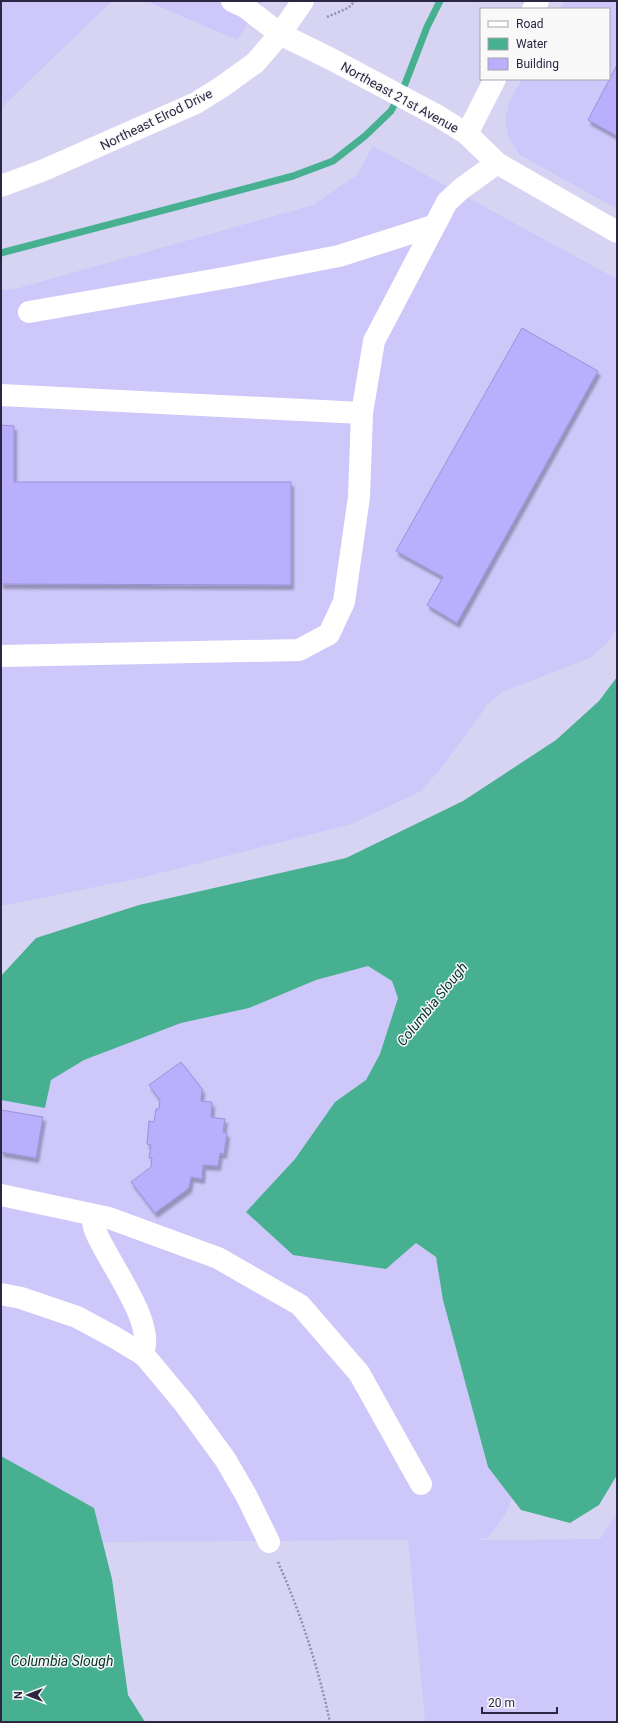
<svg xmlns="http://www.w3.org/2000/svg" width="618" height="1723" font-family="Roboto,sans-serif">
<style>
.built{fill:#cdc7fa}
.water{fill:#47b091}
.lines{fill:none;stroke-linecap:round;stroke-linejoin:round}
.stream{stroke:#47b091;stroke-width:7}
.building{fill:#baaffc;stroke:#9c91da;filter:url(#shadow)}
.path{stroke:#938fad;stroke-width:2.5;stroke-dasharray:2 2;stroke-linecap:butt}
.minor{stroke:#fff;stroke-width:22}
.labels{text-anchor:middle;stroke-width:3;stroke-linejoin:round;paint-order:stroke}
.street-label{font-size:13px;fill:#2b2643;stroke:#f9f9f9}
.water-label{font-size:14px;font-style:italic;fill:#013226;stroke:#f9f9f9}
</style>
<defs>
<filter id="shadow"><feDropShadow dx="2.5" dy="4.5" stdDeviation="1" flood-color="#0004"/></filter>
</defs>
<rect width="100%" height="100%" fill="#d7d4f3"/>
<!-- built -->
<g class="built">
<path d="M1 1H116L111 2 1 108Z"/>
<path d="M146 1H263L237 40Z"/>
<path d="M565 1H617V209L520 155 509 139 505 120 509 102 522 79H609V9H560Z"/>
<path d="M373 146 617 279V628L606 644 590 658 502 692 488 704 443 766 421 791 352 824 145 877 1 906V290L15 289 313 205 357 175Z"/>
<path d="M368 966 392 981 398 998 380 1054 366 1080 335 1102 295 1159 246 1212 267 1231 386 1269 416 1243 436 1257 443 1300 488 1467 512 1498 505 1515 489 1537 474 1540 600 1539 617 1513V1722H425L408 1540 103 1542 94 1508 1 1456V1100L45 1108 51 1080 84 1060 181 1023 249 1008 316 980Z"/>
</g>
<!-- water -->
<g class="water">
<path d="M617 677V1475L599 1505 570 1523 521 1510 488 1467 443 1300 436 1257 416 1243 386 1269 293 1255 246 1212 295 1159 335 1102 366 1080 380 1054 398 998 392 981 368 966 316 980 249 1008 181 1023 84 1060 51 1080 45 1108 1 1100V976L36 938 139 905 346 858 463 801 556 740 599 701Z"/>
<path d="M1 1456 94 1508 112 1579 128 1695 145 1722H1Z"/>
</g>
<g class="lines">
<!-- stream -->
<path class="stream" d="M1 253 293 176 333 161 365 136 391 111 405 84 427 27 440 1"/>
</g>
<!-- building -->
<g class="building">
<path d="M617 65V136L588 120Z"/>
<path d="M522 328 598 371 457 623 427 605 443 577 396 551Z"/>
<path d="M1 425 14 426V482H291V585L1 584Z"/>
<path d="M181 1062 202 1089 201 1101 212 1102 211 1117 225 1119 223 1132 227 1133 224 1154 220 1153 218 1166 203 1165 202 1179 191 1177 189 1188 155 1213 131 1182 151 1167 152 1158H149L151 1145 147 1144 149 1121 154 1122 156 1109H159L160 1100 149 1085Z"/>
<path d="M1 1110 43 1117 36 1158 1 1152Z"/>
</g>
<g class="lines">
<!-- path -->
<g class="path">
<path d="M327 17 348 8 355 1"/>
<path d="M278 1562C301 1614 318 1667 330 1722"/>
</g>
<!-- minor -->
<g class="minor">
<path d="M232 1 245 7 280 34 331 59 438 116 467 134 497 163 617 232"/>
<path d="M533 9 538 1"/>
<path d="M467 134 495 79"/>
<path d="M1 186 44 170 196 103 223 86 255 63 280 34 303 1"/>
<path d="M29 312 230 277 339 256 433 226"/>
<path d="M1 395 362 413"/>
<path d="M1 656 299 650 329 634 344 602 359 497 362 413 374 341 447 202 461 189 497 163"/>
<path d="M1 1195 109 1218 218 1258 300 1305 359 1373 421 1484"/>
<path d="M92 1215C93 1220 93 1225 95 1230 105 1258 159 1326 142 1354"/>
<path d="M1 1294 21 1298 77 1317 114 1337 144 1355 184 1403 225 1459 246 1495 269 1542"/>
</g>
</g>
<g class="labels">
<!-- street labels -->
<g class="street-label">
<text transform="translate(400 97) rotate(29)" y="5">Northeast 21st Avenue</text>
<text transform="translate(156 119) rotate(-26)" y="5">Northeast Elrod Drive</text>
</g>
<!-- water labels -->
<g class="water-label">
<text transform="translate(432 1004) rotate(-51)" y="5">Columbia Slough</text>
<text x="62" y="1666">Columbia Slough</text>
</g>
</g>
<!-- border -->
<rect width="618" height="1723" fill="none" stroke="#2b2643" stroke-width="4"/>
<!-- legend -->
<rect x="480" y="8" width="130" height="72" fill="#f9f9f9" stroke="#a7a5b0"/>
<rect x="488" y="21" width="20" height="6" fill="#ffffff" stroke="#a7a5b0"/>
<text x="516" y="28" font-size="12" fill="#2b2643">Road</text>
<rect x="488" y="38" width="20" height="12" fill="#47b091" stroke="#a7a5b0"/>
<text x="516" y="48" font-size="12" fill="#2b2643">Water</text>
<rect x="488" y="58" width="20" height="12" fill="#baaffc" stroke="#a7a5b0"/>
<text x="516" y="68" font-size="12" fill="#2b2643">Building</text>
<!-- north arrow -->
<g transform="translate(28 1695) rotate(270)" stroke="#f9f9f9" stroke-width="3" paint-order="stroke">
<path d="M0-3L7 15L0 10L-7 15Z" fill="#2b2643"/>
<text y="-6" font-size="11" font-weight="bold" text-anchor="middle" fill="#2b2643">N</text>
</g>
<!-- scale -->
<path d="M482 1707v6h75v-6" fill="none" stroke="#2b2643" stroke-width="2"/>
<text x="488" y="1707" font-size="12" fill="#2b2643" stroke="#f9f9f9" stroke-width="3" paint-order="stroke">20 m</text>
</svg>
